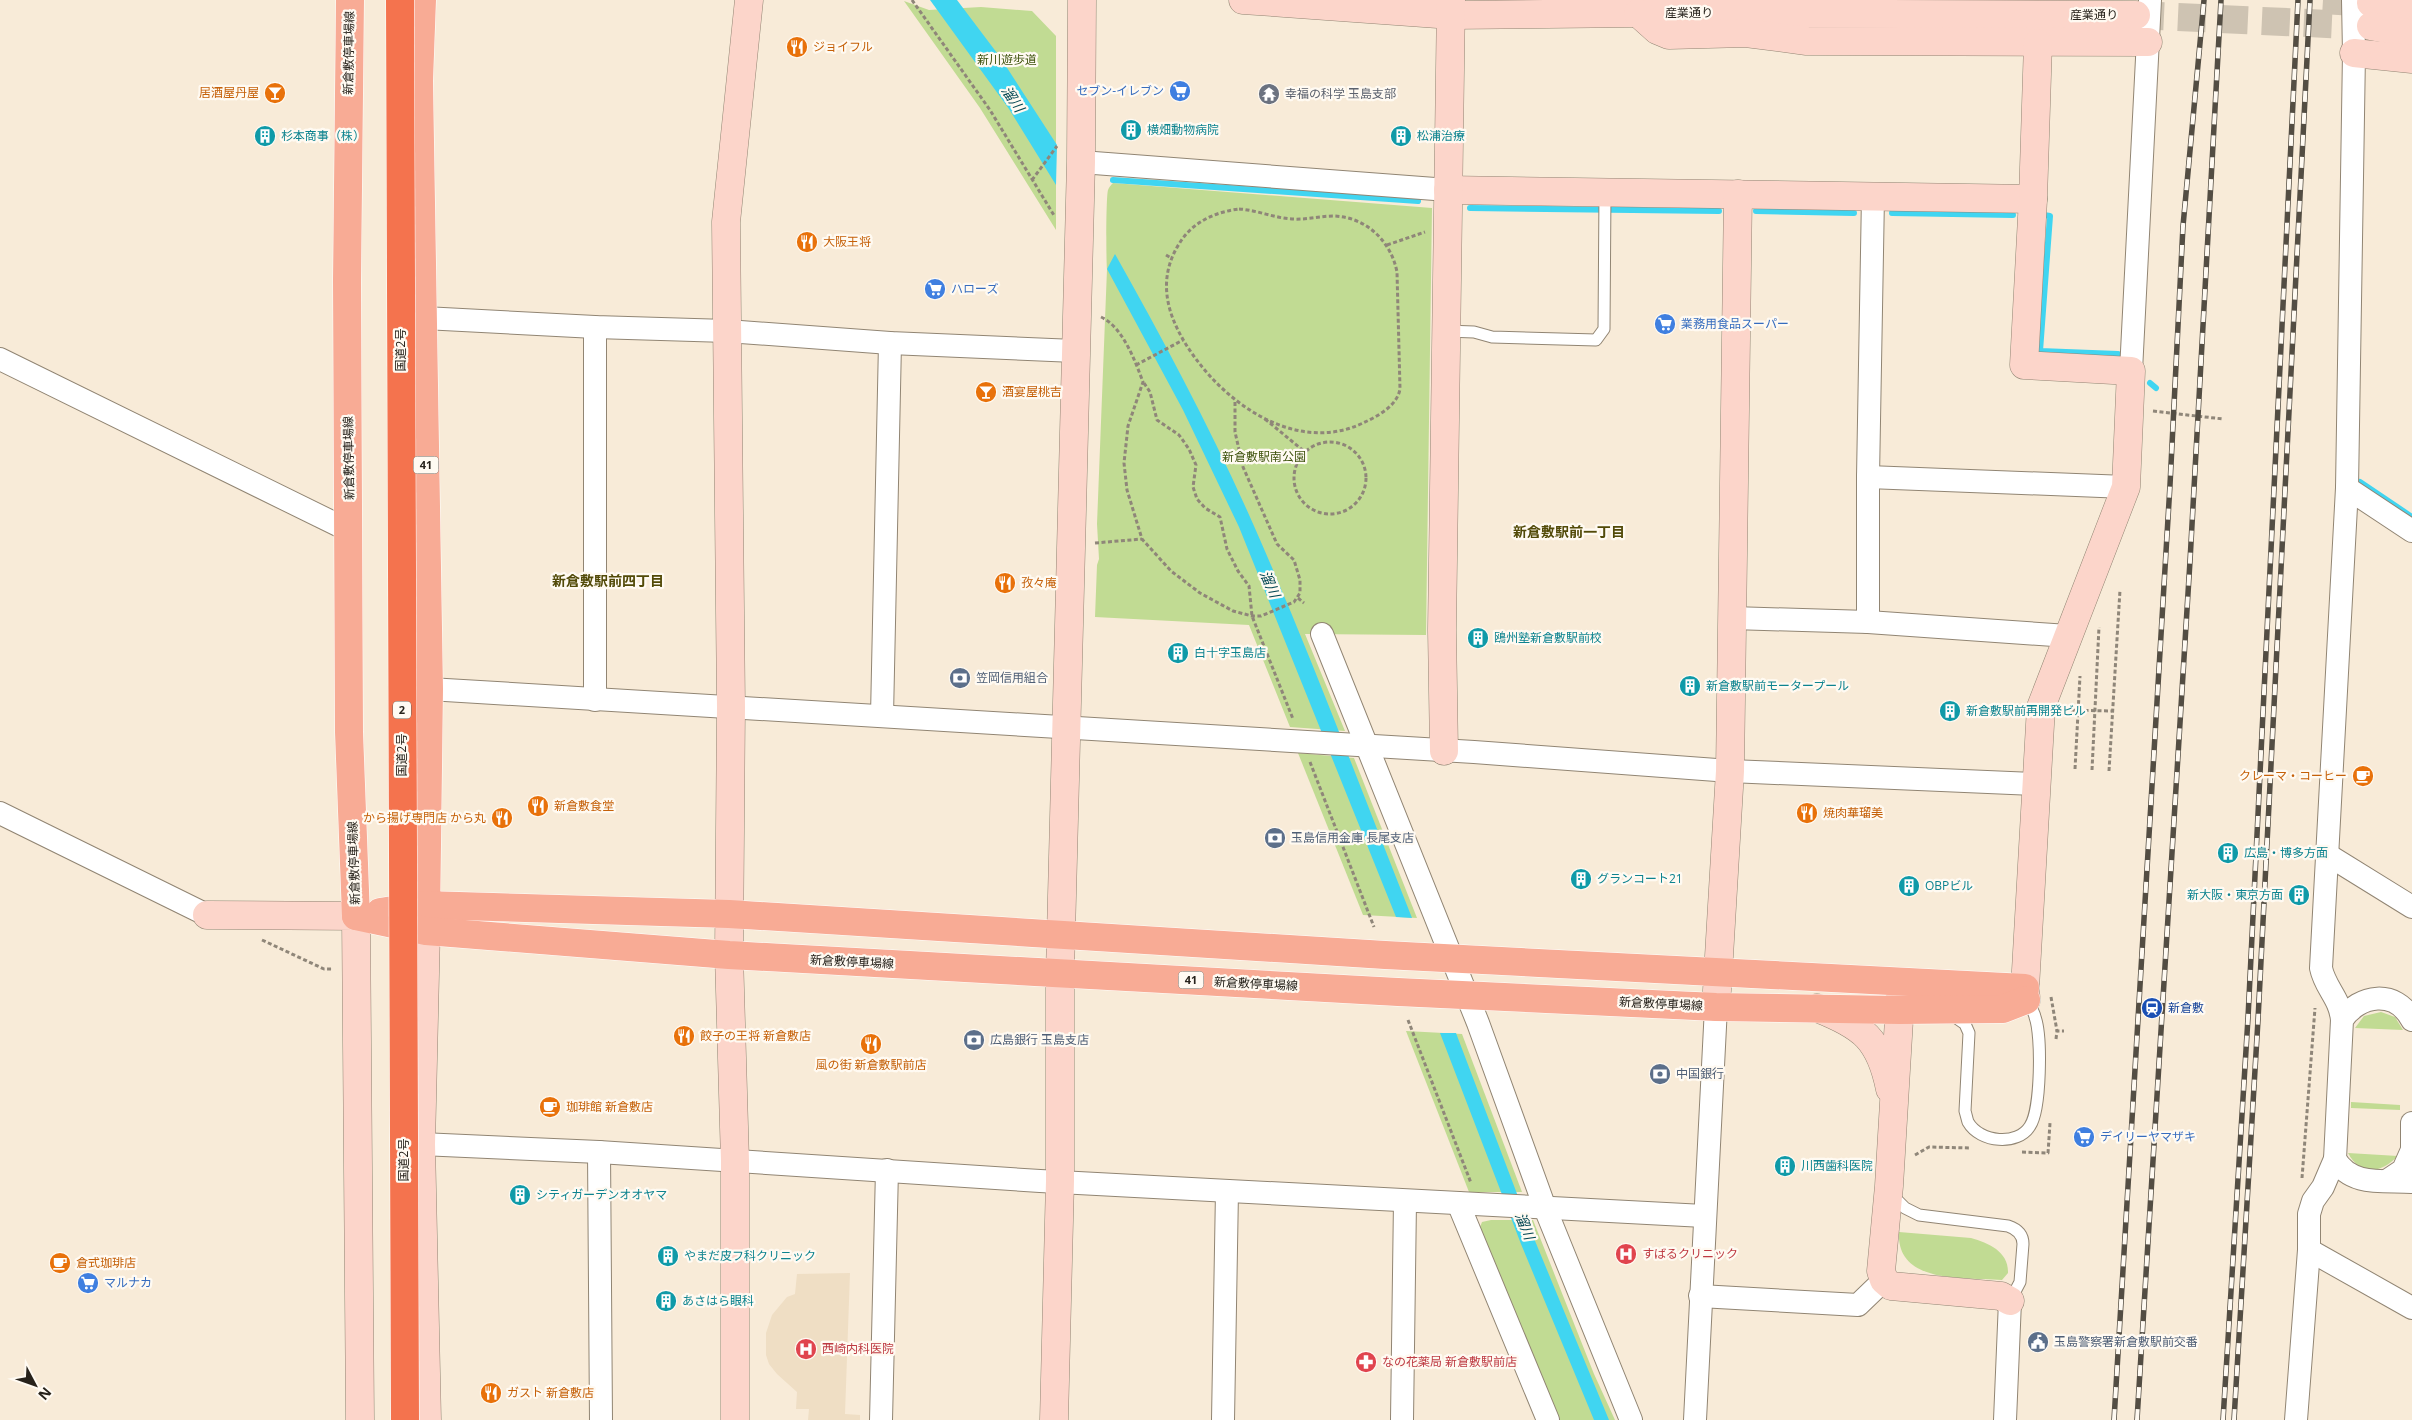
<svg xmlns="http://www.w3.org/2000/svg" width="2412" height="1420" font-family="'Open Sans','Noto Sans JP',sans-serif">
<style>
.built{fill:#efdec4}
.green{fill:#c1db93}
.water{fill:#40d5f1}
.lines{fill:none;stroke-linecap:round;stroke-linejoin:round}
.stream{stroke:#40d5f1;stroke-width:6}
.secondary-tunnel{stroke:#cec3b2;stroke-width:28;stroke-dasharray:28 14;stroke-linecap:butt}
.lane-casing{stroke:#918573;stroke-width:13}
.street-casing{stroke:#918573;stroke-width:24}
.secondary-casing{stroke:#918573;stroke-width:29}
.primary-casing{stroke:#fff;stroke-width:29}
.path{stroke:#8f8679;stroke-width:3;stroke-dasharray:4 2.5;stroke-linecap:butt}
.lane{stroke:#fff;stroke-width:11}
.street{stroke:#fff;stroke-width:22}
.secondary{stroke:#fcd5ca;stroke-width:28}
.primary{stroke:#f8ab95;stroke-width:28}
.rail-casing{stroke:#534d43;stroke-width:5.5}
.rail{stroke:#fffaf2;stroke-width:4;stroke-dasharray:11;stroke-linecap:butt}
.highway-bridge-casing{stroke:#fff;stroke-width:29;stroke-linecap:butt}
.highway-bridge{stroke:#f4734e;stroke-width:28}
.labels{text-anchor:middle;stroke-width:4.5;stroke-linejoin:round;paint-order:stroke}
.shield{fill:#fffaf2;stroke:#68635c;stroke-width:1}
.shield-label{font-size:11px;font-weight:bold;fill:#27221b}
.street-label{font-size:12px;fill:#27221b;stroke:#fffaf2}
.food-label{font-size:12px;fill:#c56008;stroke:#fffaf2;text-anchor:start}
.park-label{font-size:12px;fill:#3f530e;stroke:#fffaf2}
.shop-label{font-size:12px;fill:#366cbe;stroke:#fffaf2;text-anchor:start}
.worship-label{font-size:12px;fill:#5b616d;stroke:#fffaf2;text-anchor:start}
.culture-label{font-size:12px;fill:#0d838f;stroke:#fffaf2;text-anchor:start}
.service-label{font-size:12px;fill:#4e5e75;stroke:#fffaf2;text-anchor:start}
.transit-label{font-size:12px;fill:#164399;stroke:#fffaf2;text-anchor:start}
.health-label{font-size:12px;fill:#be3a42;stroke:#fffaf2;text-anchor:start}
.water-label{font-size:14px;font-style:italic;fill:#044753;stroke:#fffaf2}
.neighbourhood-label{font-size:14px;font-weight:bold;fill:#524a08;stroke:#fffaf2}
</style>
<rect width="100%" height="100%" fill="#f8ebd8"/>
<!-- built -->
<path class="built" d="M850 1273 845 1414 860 1415V1420H808L809 1409H796L797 1392 777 1374 769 1364 766 1355V1333L772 1315 787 1297 795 1294 797 1274Z"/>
<!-- green -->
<g class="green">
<path d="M904 1 929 10 981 7 1032 11 1056 36V230L980 108Z"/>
<path d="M1113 183 1432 208 1426 635 1305 634 1345 731 1290 727 1249 625 1095 617 1097 565 1099 559 1097 524 1107 269C1106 259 1106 196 1108 190 1109 187 1111 185 1113 183Z"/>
<path d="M1298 753 1354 758 1417 918 1363 915Z"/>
<path d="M2381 1012 2395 1017 2403 1030 2355 1028 2364 1016Z"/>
<path d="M1406 1031 1462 1034 1522 1192H1469Z"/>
<path d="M2351 1102 2400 1105V1110L2351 1108Z"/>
<path d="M2348 1153 2398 1156C2381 1173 2361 1177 2348 1153Z"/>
<path d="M1491 1220H1533L1594 1374 1615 1420H1556L1480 1227 1482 1222Z"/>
<path d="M1899 1232 1971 1238C1989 1243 2009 1252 2008 1273L2002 1280C1966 1277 1896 1285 1899 1232Z"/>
</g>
<!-- water -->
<g class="water">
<path d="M930 0H957L1000 57 1057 145 1056 185 1009 109Z"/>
<path d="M1115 254C1165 343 1213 433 1254 526 1311 655 1360 787 1412 918L1396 917 1239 527 1183 410 1107 269Z"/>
<path d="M1440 1033H1456L1533 1236 1609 1420H1594L1521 1244Z"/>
</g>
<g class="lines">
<!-- stream -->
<g class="stream">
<path d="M1113 180 1418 201"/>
<path d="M1470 208 1719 211"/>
<path d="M1756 211 1854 213"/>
<path d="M1892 213 2013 215"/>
<path d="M2044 215 2050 216 2040 351 2118 354"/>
<path d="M2150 383 2156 388"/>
<path d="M2360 482 2412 517"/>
</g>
<!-- secondary-tunnel -->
<g class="secondary-tunnel">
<path d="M2323 0 2371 3"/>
<path d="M2136 15 2371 26"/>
</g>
<!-- lane casing -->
<g class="lane-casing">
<g id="lane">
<path d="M1446 331 1474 332 1492 337 1596 340 1604 329 1605 192"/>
<path d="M1952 1015 1965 1024 1969 1033 1965 1111C1966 1114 1967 1119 1968 1122 1980 1143 2018 1146 2030 1126 2041 1110 2042 1036 2035 1017 2034 1011 2029 1005 2026 1000"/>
<path d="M1892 1192 1896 1199 1905 1208 1919 1215 2008 1226C2017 1229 2023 1234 2023 1244L2020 1282 2010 1301"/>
</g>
</g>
<!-- street casing -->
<g class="street-casing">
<g id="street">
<path d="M1081 162 1448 190"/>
<path d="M424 318 595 327 727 331 890 343 1075 351"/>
<path d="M595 327V700"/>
<path d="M0 359 350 531"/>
<path d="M2131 371 2150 0"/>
<path d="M1868 477 2126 487"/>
<path d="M2347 488 2412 531"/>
<path d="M1732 618 1868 622 2068 636"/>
<path d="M1868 622V477L1873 196"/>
<path d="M1322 634 1478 1023 1545 1208 1631 1420"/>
<path d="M429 689 1474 752 1730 771 2036 784"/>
<path d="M882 716 890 343"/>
<path d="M0 813 207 915"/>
<path d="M2328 855 2412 907"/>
<path d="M2342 1020C2340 998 2325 988 2321 968L2347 488 2354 53 2353 0"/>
<path d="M2412 1020C2396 989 2359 994 2342 1020L2335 1159C2351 1187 2384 1180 2412 1182"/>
<path d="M2412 1123V1156"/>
<path d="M421 1144 599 1152 1040 1181 1704 1216"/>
<path d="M599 1152 601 1420"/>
<path d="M2388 1180 2403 1170 2411 1152"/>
<path d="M1458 1203 1548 1420"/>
<path d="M2309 1250 2412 1308"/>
<path d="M1700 1296 1858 1305 1884 1280"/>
<path d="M881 1420 887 1170"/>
<path d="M1223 1420 1227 1191"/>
<path d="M1402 1420 1405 1201"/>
<path d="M1695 1420 1716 1007"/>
<path d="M2005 1420 2010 1301"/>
<path d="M2296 1420 2309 1250V1214L2313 1201 2323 1187 2335 1159"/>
</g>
</g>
<!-- secondary casing -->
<g class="secondary-casing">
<g id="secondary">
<path d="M1243 0 1452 15 1638 13 2136 15"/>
<path d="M2371 3 2412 9"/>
<path d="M1638 13 1657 30 1669 35 1746 33 1807 41 2148 42"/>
<path d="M2371 26 2412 34"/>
<path d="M2354 53 2412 59"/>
<path d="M1448 190 2033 199"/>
<path d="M1444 751 1442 630 1451 0"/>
<path d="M207 915 356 916 360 1420"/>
<path d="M426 931 421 1144 427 1420"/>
<path d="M1901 986 1889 1186 1881 1271 1884 1280 1891 1286 2001 1296 2010 1301"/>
<path d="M2026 1000 2025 988 2041 707 2126 487 2131 371 2024 365 2033 199 2038 43"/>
<path d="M1716 1007 1730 771 1738 194"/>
<path d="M1817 1008C1863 1026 1880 1039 1890 1089"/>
<path d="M735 1420V1161L729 955 731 707 726 222 749 0"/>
<path d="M1054 1420 1060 1181V973L1081 162 1082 0"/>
</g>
</g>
<!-- primary casing -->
<g class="primary-casing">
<g id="primary">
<path d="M350 0 347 281 349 732 356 916"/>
<path d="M422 0 419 81 429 689 426 923"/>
<path d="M380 912 425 905 729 914 1385 955 2025 988"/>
<path d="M356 916 426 931 729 955 1398 992 1716 1007 1900 1010 2003 1009 2026 1000"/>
</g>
</g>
<!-- path -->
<g class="path">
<path d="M912 0 990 110 1055 217"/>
<path d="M1032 180 1057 146"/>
<path d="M1239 209C1257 210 1274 218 1292 219 1306 220 1320 216 1334 216 1366 217 1391 241 1397 272L1400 389C1397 406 1378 416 1363 423 1300 453 1233 409 1196 359 1170 324 1154 284 1179 244 1192 222 1215 212 1239 209Z"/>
<path d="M1387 245 1425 232"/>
<path d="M1166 255 1171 258"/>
<path d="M1101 317C1123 327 1135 361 1143 382L1128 426 1124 463 1127 490 1142 539 1171 571 1200 593 1233 611 1252 616H1261L1294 602 1300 593V580L1294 560 1277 544 1243 467 1235 432V401"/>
<path d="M1136 365 1183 340"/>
<path d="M1144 383 1150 392 1157 420 1179 435 1189 449 1196 465 1193 487 1197 499 1205 508 1220 517 1227 549 1238 571 1249 586 1252 616 1293 719"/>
<path d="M2153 411 2223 419"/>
<path d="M1265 419 1305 452"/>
<circle cx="1330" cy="478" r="36"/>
<path d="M1095 543 1142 539"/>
<path d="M1298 598 1304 603"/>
<path d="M2065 710 2112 711"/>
<path d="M1310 762 1374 927"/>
<path d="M2075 769 2080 676"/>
<path d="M2092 770 2099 627"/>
<path d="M2109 771 2120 590"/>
<path d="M262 940 324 969H332"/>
<path d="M2051 997 2057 1031"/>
<path d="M1408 1020 1471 1183"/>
<path d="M2056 1039 2057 1031H2064"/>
<path d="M2022 1152 2048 1153 2050 1123"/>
<path d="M1915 1155 1929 1147 1971 1148"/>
<path d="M2302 1178 2315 1008"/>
</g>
<!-- lane -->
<use href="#lane" class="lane"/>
<!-- street -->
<use href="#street" class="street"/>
<!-- secondary -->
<use href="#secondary" class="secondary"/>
<!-- primary -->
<use href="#primary" class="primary"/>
<!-- rail casing -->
<g class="rail-casing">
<g id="rail">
<path d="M2114 1420 2170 485 2183 226 2204 0"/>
<path d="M2137 1420 2190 561 2221 0"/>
<path d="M2223 1420 2248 1018 2298 0"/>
<path d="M2234 1420 2258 1020 2310 0"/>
</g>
</g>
<!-- rail -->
<use href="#rail" class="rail"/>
<!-- highway-bridge casing -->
<g class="highway-bridge-casing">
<path id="highway-bridge" d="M400 0 405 1420"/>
</g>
<!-- highway-bridge -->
<use href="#highway-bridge" class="highway-bridge"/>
</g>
<!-- icons -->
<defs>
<g id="restaurant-disc" transform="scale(1.125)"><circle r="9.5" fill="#e8710a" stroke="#fffaf2"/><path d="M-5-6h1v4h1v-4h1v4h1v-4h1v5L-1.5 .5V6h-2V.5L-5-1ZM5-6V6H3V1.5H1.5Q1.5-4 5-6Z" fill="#fff"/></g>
<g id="supermarket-disc" transform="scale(1.125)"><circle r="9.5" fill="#3f7fe0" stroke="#fffaf2"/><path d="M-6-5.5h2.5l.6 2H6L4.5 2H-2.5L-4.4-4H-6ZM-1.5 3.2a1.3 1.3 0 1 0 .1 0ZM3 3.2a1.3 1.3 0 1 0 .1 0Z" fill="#fff"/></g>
<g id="bar-disc" transform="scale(1.125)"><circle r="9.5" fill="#e8710a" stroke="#fffaf2"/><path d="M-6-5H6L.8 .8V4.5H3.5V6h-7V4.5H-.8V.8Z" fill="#fff"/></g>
<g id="temple-disc" transform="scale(1.125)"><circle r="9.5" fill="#6b7280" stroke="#fffaf2"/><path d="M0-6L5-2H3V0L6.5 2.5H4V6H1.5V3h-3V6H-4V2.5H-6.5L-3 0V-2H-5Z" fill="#fff"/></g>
<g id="building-disc" transform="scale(1.125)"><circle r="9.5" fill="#0f9aa8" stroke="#fffaf2"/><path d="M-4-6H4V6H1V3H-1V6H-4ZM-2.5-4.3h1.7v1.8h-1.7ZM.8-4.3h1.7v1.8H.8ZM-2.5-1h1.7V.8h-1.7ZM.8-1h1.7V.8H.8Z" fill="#fff"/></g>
<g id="bank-disc" transform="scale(1.125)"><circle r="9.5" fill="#5c6f8a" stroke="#fffaf2"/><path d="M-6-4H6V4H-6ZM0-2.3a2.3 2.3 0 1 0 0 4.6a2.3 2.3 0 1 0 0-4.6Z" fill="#fff"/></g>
<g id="cafe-disc" transform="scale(1.125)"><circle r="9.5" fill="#e8710a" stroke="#fffaf2"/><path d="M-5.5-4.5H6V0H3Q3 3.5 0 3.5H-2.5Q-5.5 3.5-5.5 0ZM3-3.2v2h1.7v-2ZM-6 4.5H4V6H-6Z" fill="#fff"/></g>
<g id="station-disc" transform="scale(1.125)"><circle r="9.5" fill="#1a4fb4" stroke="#fffaf2"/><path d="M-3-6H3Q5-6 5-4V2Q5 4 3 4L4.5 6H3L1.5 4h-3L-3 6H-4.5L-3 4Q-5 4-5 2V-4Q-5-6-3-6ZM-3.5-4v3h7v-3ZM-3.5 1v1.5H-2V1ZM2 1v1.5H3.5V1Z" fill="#fff"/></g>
<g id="hospital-disc" transform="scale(1.125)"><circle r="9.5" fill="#e0444e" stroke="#fffaf2"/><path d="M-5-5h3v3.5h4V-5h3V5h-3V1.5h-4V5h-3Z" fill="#fff"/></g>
<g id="civic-disc" transform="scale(1.125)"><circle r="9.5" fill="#5c6f8a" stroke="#fffaf2"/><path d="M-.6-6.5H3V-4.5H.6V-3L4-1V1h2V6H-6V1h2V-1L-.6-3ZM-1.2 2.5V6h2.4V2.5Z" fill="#fff"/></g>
<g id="pharmacy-disc" transform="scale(1.125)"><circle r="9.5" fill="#e0444e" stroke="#fffaf2"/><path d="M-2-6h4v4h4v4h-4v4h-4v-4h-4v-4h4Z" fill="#fff"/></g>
</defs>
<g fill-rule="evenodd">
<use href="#restaurant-disc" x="797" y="47"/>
<use href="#supermarket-disc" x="1180" y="91"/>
<use href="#bar-disc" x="275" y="93"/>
<use href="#temple-disc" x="1269" y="94"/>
<use href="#building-disc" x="1131" y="130"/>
<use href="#building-disc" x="265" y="136"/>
<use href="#building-disc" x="1401" y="136"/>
<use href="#restaurant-disc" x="807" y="242"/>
<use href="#supermarket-disc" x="935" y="289"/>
<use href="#supermarket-disc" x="1665" y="324"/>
<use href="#bar-disc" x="986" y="392"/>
<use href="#restaurant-disc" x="1005" y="583"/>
<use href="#building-disc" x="1478" y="638"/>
<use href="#building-disc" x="1178" y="653"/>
<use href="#bank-disc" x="960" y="678"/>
<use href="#building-disc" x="1690" y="686"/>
<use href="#building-disc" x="1950" y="711"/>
<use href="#cafe-disc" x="2363" y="776"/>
<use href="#restaurant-disc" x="538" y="806"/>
<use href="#restaurant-disc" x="1807" y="813"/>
<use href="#restaurant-disc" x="502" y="818"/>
<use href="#bank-disc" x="1275" y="838"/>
<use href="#building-disc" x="2228" y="853"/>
<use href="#building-disc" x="1581" y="879"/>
<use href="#building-disc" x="1909" y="886"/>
<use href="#building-disc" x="2299" y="895"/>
<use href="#station-disc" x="2152" y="1008"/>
<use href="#restaurant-disc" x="684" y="1036"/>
<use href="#bank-disc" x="974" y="1040"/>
<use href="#restaurant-disc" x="871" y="1044"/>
<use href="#bank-disc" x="1660" y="1074"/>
<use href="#cafe-disc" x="550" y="1107"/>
<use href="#supermarket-disc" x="2084" y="1137"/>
<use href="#building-disc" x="1785" y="1166"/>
<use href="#building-disc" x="520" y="1195"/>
<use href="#hospital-disc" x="1626" y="1254"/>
<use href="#building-disc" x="668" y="1256"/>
<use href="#cafe-disc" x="60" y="1263"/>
<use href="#supermarket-disc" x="88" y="1283"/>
<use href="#building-disc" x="666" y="1301"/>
<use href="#civic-disc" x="2038" y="1342"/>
<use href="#hospital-disc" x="806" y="1349"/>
<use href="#pharmacy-disc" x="1366" y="1362"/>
<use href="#restaurant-disc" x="491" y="1393"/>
</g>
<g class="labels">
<!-- shield labels -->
<g class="shield">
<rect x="413.5" y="456.5" width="25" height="17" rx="4"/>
<rect x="393" y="701.5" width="18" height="17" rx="4"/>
<rect x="1178.5" y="971.5" width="25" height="17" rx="4"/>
</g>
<g class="shield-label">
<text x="426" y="469">41</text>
<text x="402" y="714">2</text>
<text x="1191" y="984">41</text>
</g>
<!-- street labels -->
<g class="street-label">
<text x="1689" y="17">産業通り</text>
<text x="2094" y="19">産業通り</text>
<text transform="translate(349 53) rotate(-89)" y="4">新倉敷停車場線</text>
<text transform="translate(401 350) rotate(-90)" y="4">国道2号</text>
<text transform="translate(349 458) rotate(-91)" y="4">新倉敷停車場線</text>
<text transform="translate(402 755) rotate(-90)" y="4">国道2号</text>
<text transform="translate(354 863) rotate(-92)" y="4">新倉敷停車場線</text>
<text transform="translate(852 962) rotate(3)" y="4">新倉敷停車場線</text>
<text transform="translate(1256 984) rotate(3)" y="4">新倉敷停車場線</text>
<text transform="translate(1661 1004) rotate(3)" y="4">新倉敷停車場線</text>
<text transform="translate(404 1160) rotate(-90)" y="4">国道2号</text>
</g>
<!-- food labels -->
<g class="food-label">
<text x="813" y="51">ジョイフル</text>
<text x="259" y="97" text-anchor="end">居酒屋丹屋</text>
<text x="823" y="246">大阪王将</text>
<text x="1002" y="396">酒宴屋桃吉</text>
<text x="1021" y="587">孜々庵</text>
<text x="2347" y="780" text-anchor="end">クレーマ・コーヒー</text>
<text x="554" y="810">新倉敷食堂</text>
<text x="1823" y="817">焼肉華瑠美</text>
<text x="486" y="822" text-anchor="end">から揚げ専門店 から丸</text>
<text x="700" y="1040">餃子の王将 新倉敷店</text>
<text x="871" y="1069" text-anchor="middle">風の街 新倉敷駅前店</text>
<text x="566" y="1111">珈琲館 新倉敷店</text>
<text x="76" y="1267">倉式珈琲店</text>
<text x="507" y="1397">ガスト 新倉敷店</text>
</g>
<!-- park labels -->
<g class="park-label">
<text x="1007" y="64">新川遊歩道</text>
<text x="1264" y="461">新倉敷駅南公園</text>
</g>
<!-- shop labels -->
<g class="shop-label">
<text x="1164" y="95" text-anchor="end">セブン-イレブン</text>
<text x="951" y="293">ハローズ</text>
<text x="1681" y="328">業務用食品スーパー</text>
<text x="2100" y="1141">デイリーヤマザキ</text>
<text x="104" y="1287">マルナカ</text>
</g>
<!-- worship labels -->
<g class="worship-label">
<text x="1285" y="98">幸福の科学 玉島支部</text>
</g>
<!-- culture labels -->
<g class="culture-label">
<text x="1147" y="134">横畑動物病院</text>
<text x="281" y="140">杉本商事（株）</text>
<text x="1417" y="140">松浦治療</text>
<text x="1494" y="642">鴎州塾新倉敷駅前校</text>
<text x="1194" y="657">白十字玉島店</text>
<text x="1706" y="690">新倉敷駅前モータープール</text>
<text x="1966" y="715">新倉敷駅前再開発ビル</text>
<text x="2244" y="857">広島・博多方面</text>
<text x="1597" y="883">グランコート21</text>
<text x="1925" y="890">OBPビル</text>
<text x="2283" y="899" text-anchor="end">新大阪・東京方面</text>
<text x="1801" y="1170">川西歯科医院</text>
<text x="536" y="1199">シティガーデンオオヤマ</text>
<text x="684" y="1260">やまだ皮フ科クリニック</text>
<text x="682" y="1305">あさはら眼科</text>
</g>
<!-- service labels -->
<g class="service-label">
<text x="976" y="682">笠岡信用組合</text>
<text x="1291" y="842">玉島信用金庫 長尾支店</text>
<text x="990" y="1044">広島銀行 玉島支店</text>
<text x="1676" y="1078">中国銀行</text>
<text x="2054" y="1346">玉島警察署新倉敷駅前交番</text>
</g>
<!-- transit labels -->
<g class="transit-label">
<text x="2168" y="1012">新倉敷</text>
</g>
<!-- health labels -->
<g class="health-label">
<text x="1642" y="1258">すばるクリニック</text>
<text x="822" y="1353">西崎内科医院</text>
<text x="1382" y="1366">なの花薬局 新倉敷駅前店</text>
</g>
<!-- water labels -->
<g class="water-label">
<text transform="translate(1013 99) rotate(56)" y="5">溜川</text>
<text transform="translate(1270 584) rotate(66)" y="5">溜川</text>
<text transform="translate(1525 1226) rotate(68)" y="5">溜川</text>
</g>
<!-- neighbourhood labels -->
<g class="neighbourhood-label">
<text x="1569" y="537">新倉敷駅前一丁目</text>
<text x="608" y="586">新倉敷駅前四丁目</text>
</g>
</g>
<!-- north arrow -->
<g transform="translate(35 1385) rotate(131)" stroke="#fffaf2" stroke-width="4" paint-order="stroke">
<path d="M0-4L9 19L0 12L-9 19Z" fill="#27221b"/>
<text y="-8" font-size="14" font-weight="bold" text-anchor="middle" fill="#27221b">N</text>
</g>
</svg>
